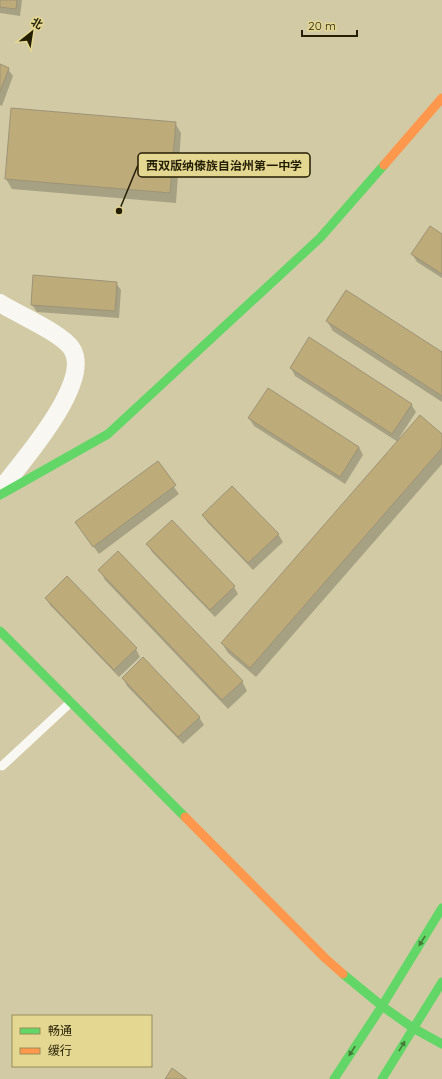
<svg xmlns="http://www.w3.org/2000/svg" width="442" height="1079" font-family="Quicksand,'Noto Sans SC',sans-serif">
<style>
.shadow{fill:#0003}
.building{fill:#bdab7a;stroke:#9d9377}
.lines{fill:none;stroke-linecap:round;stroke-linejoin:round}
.lane{stroke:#f8f7f2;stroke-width:9}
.street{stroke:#f8f7f2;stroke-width:18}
.fast{stroke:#63d668;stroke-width:9}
.slow{stroke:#ff974d;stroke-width:9}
.oneway{fill:#447a36}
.leader{fill:none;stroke:#241e03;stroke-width:1.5}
.callout-dot{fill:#241e03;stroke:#e4d792;stroke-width:1.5}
.callout{fill:#e4d792;stroke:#241e03;stroke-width:1.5}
.callout-label{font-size:12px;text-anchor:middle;font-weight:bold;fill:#241e03}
</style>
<rect width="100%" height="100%" fill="#d1caa5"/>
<!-- shadow -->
<g class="shadow">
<path d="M0 0H22L20 16 0 13Z"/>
<path d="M0 65 8 69 13 76 2 106 0 105Z"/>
<path d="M12 109 175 123 181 133 176 203 12 189 6 179Z"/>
<path d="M442 235V278L417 262 412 254Z"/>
<path d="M116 283 121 290 119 318 37 312 32 305Z"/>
<path d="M327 321 442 353V402L333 331Z"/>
<path d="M291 368 411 404 416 412 399 438 442 436V464L256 677 228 653 222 643 398 442 295 376Z"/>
<path d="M249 418 359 447 363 455 345 484 254 426Z"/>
<path d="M157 463 179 494 99 554 81 530Z"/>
<path d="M203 516 278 534 283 542 253 570 208 523Z"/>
<path d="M148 544 234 587 238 594 215 617 152 552Z"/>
<path d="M100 570 242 681 247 691 228 709 105 580Z"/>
<path d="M46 598 136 649 140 657 119 677 50 605Z"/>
<path d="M123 678 199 717 204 725 183 744 127 686Z"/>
</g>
<!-- building -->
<g class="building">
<path d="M0 0H17L16 9 0 7Z"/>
<path d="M0 64 9 68 0 92Z"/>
<path d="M11 108 176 122 170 193 5 179Z"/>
<path d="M430 226 442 234V274L411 254Z"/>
<path d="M33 275 117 282 115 311 31 305Z"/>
<path d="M346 290 442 352V396L326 321Z"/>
<path d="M309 337 412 404 392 434 290 368Z"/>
<path d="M268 388 359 447 340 477 248 418Z"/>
<path d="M420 415 442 434V448L250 668 221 643Z"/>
<path d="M158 461 176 485 93 547 75 522Z"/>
<path d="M232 486 279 534 248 563 202 515Z"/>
<path d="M172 520 235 586 210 610 146 544Z"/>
<path d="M118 551 243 681 222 700 98 570Z"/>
<path d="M67 576 137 648 114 670 45 598Z"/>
<path d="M143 657 200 717 178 737 122 678Z"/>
<path d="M172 1068 187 1079H165Z"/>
</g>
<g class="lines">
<!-- lane -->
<path class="lane" d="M2 766 71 702"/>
<!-- street -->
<path class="street" d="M0 303C17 314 62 333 72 349 93 382 21 463 0 490"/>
<!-- fast -->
<g class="fast">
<path d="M0 495 108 434 320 238 384 165"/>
<path d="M0 631 185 817"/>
<path d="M343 974 382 1006 413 1028 442 1044"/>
<path d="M334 1079 382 1006 442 908"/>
<path d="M382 1079 442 982"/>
</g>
<!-- slow -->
<g class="slow">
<path d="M384 165 442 98"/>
<path d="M185 817 325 958 343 974"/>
</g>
</g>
<!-- one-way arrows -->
<defs><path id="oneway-solid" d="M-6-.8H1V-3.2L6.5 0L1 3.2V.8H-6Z"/></defs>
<g class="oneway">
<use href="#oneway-solid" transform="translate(422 941) rotate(122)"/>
<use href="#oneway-solid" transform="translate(402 1046) rotate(-59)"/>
<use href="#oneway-solid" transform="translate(352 1051) rotate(123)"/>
</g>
<!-- callouts -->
<path class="leader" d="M119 211L138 165"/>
<circle class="callout-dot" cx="119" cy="211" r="4"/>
<rect class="callout" x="138" y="153" width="172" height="24" rx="4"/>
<g class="callout-label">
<text x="224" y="170">西双版纳傣族自治州第一中学</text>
</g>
<!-- legend -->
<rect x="12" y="1015" width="140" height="52" fill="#e4d792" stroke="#978d59"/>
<rect x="20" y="1028" width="20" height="6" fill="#63d668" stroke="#978d59"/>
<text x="48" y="1035" font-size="12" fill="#241e03">畅通</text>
<rect x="20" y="1048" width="20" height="6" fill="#ff974d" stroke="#978d59"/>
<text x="48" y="1055" font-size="12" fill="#241e03">缓行</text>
<!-- north arrow -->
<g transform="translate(32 32) rotate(30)" stroke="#e4d792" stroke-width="3" paint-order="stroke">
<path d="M0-3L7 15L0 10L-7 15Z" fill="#241e03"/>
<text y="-6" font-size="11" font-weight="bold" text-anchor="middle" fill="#241e03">北</text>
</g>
<!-- scale -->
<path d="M302 30v6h55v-6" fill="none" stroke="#241e03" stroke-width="2"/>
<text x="308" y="30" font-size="12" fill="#241e03" stroke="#e4d792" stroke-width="3" paint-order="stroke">20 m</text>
</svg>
